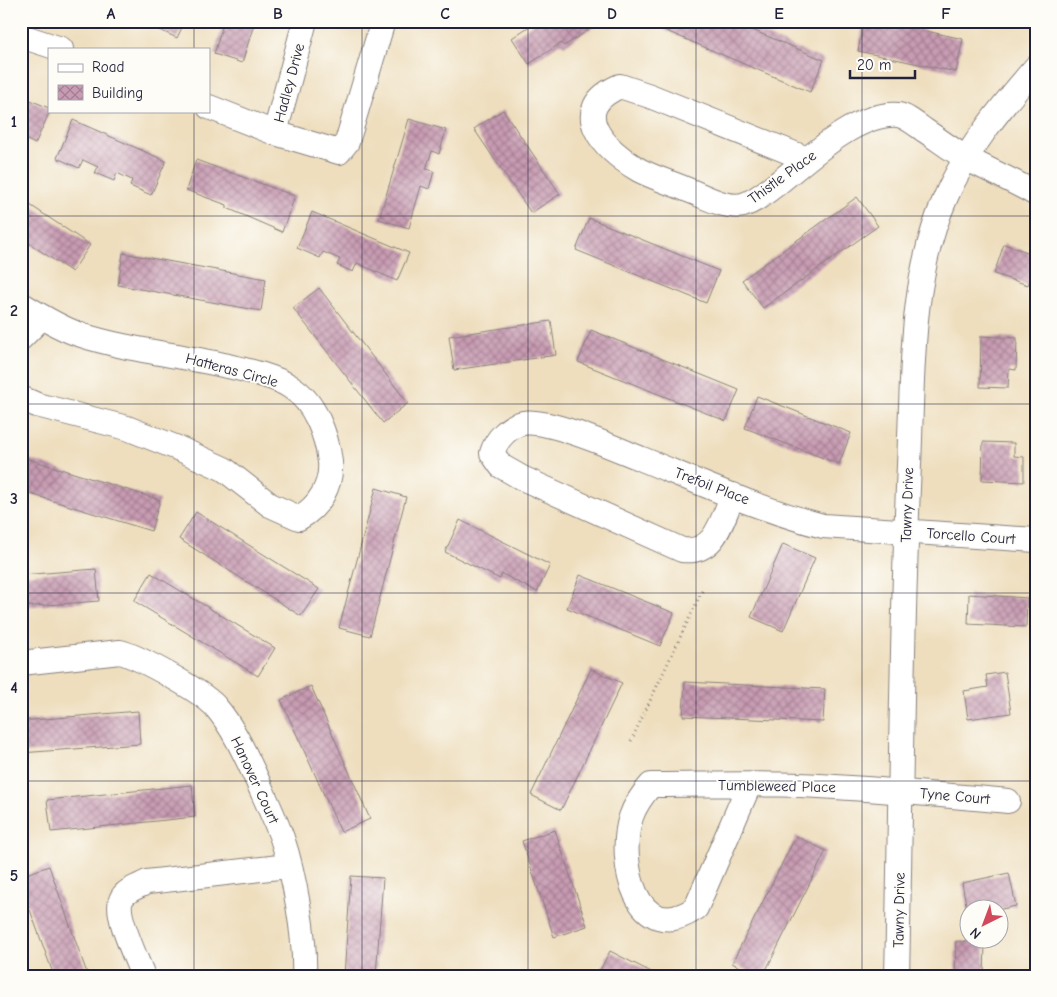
<svg xmlns="http://www.w3.org/2000/svg" width="1057" height="997" font-family="'Comic Neue',sans-serif">
<style>
.building{fill:url(#building-cross-hatch)}
.lines{fill:none;stroke-linecap:round;stroke-linejoin:round}
.minor-casing{stroke:#88807c;stroke-width:26}
.path{stroke:#88807c;stroke-width:3;stroke-dasharray:1 4;stroke-linecap:butt}
.minor{stroke:#fff;stroke-width:24}
.grid{fill:none;stroke:#22223b;stroke-width:1;stroke-opacity:0.55}
.labels{text-anchor:middle;stroke-width:4;stroke-linejoin:round;paint-order:stroke}
.street-label{font-size:15px;fill:#22223b;stroke:#fdfcf7}
.neatline{fill:none;stroke:#22223b;stroke-width:2}
.grid-label{font-size:16px;text-anchor:middle;font-weight:bold;fill:#22223b}
</style>
<defs>
<pattern id="building-cross-hatch" width="8" height="8" patternUnits="userSpaceOnUse" patternTransform="scale(1.25)"><rect width="8" height="8" fill="#c89bb2"/><path d="M0 0l8 8M0 8l8-8" fill="none" stroke="#a27e92"/></pattern>
</defs>
<rect width="100%" height="100%" fill="#fdfcf7"/>
<filter id="ink" filterUnits="userSpaceOnUse"><feTurbulence type="fractalNoise" baseFrequency=".02" numOctaves="2"/><feDisplacementMap in="SourceGraphic" scale="10" xChannelSelector="R" yChannelSelector="G"/><feConvolveMatrix kernelMatrix="1 2 1 2 8 2 1 2 1" color-interpolation-filters="sRGB"/></filter>
<filter id="wash" filterUnits="userSpaceOnUse"><feTurbulence type="fractalNoise" baseFrequency=".0096" numOctaves="4" result="noise"/><feDisplacementMap in="SourceGraphic" scale="20" xChannelSelector="R" yChannelSelector="G"/><feGaussianBlur stdDeviation="1.12" result="paint"/><feColorMatrix in="noise" values="0 0 0 0 0 0 0 0 0 0 0 0 0 0 0 0 0 1.4 0 .05"/><feComposite in="paint" operator="in"/></filter>
<g filter="url(#wash)">
<rect width="100%" height="100%" fill="#eedebe"/>
<g id="blocks">
<!-- building -->
<g class="building">
<path d="M140 21H185L177 38Z"/>
<path d="M224 21H255L242 63 214 54Z"/>
<path d="M537 21H602L564 46 561 43 529 64 512 38Z"/>
<path d="M667 21H731L824 60 810 92 664 30Z"/>
<path d="M864 21H880L963 39 956 72 858 51Z"/>
<path d="M21 96 49 108 50 111 35 144 21 137Z"/>
<path d="M503 110 560 194 531 213 474 129Z"/>
<path d="M409 119 446 130 439 154 432 151 426 169 434 171 429 189 421 186 409 228 379 219Z"/>
<path d="M73 120 166 161 151 195 130 186 132 180 117 173 114 181 95 173 98 167 83 160 79 168 57 158Z"/>
<path d="M196 160 295 196 282 232 227 208V205L186 190Z"/>
<path d="M857 197 878 226 763 308 742 280Z"/>
<path d="M21 199 90 245 72 272 21 238Z"/>
<path d="M312 212 409 253 397 281 357 263 353 272 337 265 340 259 323 252 320 258 297 248Z"/>
<path d="M589 218 719 271 706 303 576 250Z"/>
<path d="M1004 244 1036 255V263L1028 285 994 274Z"/>
<path d="M123 253 266 279 261 311 118 285Z"/>
<path d="M319 288 408 403 383 423 293 308Z"/>
<path d="M551 321 556 355 454 370 449 336Z"/>
<path d="M591 330 739 390 726 421 578 362Z"/>
<path d="M981 336 1017 338 1016 370 1009 369 1008 388 980 387Z"/>
<path d="M757 396 851 433 839 464 745 428Z"/>
<path d="M983 442 1014 443V456L1024 457V482L982 480Z"/>
<path d="M22 457 160 500 151 531 21 491Z"/>
<path d="M376 488 406 497 370 636 339 628Z"/>
<path d="M196 512 319 589 301 616 179 539Z"/>
<path d="M460 520 550 565 537 592 502 574 500 579 445 552Z"/>
<path d="M783 544 815 558 783 631 751 617Z"/>
<path d="M96 569 99 601 21 607V575Z"/>
<path d="M151 573 275 648 258 676 134 601Z"/>
<path d="M580 575 674 613 660 646 567 608Z"/>
<path d="M969 594 1027 598 1026 627 968 624Z"/>
<path d="M591 669 622 683 561 810 531 795Z"/>
<path d="M1005 672 1011 713 968 719 964 691 988 687 986 675Z"/>
<path d="M685 682 825 689 823 722 683 716Z"/>
<path d="M311 686 370 819 341 832 281 700Z"/>
<path d="M138 711 140 744 21 753V721Z"/>
<path d="M192 785 195 817 51 832 47 800Z"/>
<path d="M555 830 587 926 554 937 522 841Z"/>
<path d="M796 836 826 851 763 976H758L732 963Z"/>
<path d="M49 866 88 976H54L21 885V876Z"/>
<path d="M1009 873 1016 906 997 910H970L968 915 962 883Z"/>
<path d="M351 876 383 878 376 976H344Z"/>
<path d="M956 941 985 943 984 976H955Z"/>
<path d="M610 951 659 976H597Z"/>
</g>
</g>
</g>
<g filter="url(#ink)">
<use href="#blocks" fill-opacity="0" stroke="#88807c" stroke-width="1"/>
<g class="lines">
<!-- minor casing -->
<g class="minor-casing">
<g id="minor">
<path d="M21 36 61 49"/>
<path d="M209 107 275 133 339 152 347 142 383 21"/>
<path d="M275 133 305 21"/>
<path d="M807 159 650 96 620 86C565 110 605 150 639 170 654 178 672 183 688 190 704 196 726 209 743 205 756 201 767 191 778 183 808 159 857 112 898 115 906 116 917 125 924 130 938 139 953 151 968 159 990 171 1014 181 1036 194"/>
<path d="M21 304C39 315 58 327 78 334 123 349 172 354 219 364 240 369 273 375 291 387 315 402 327 436 330 462 332 485 319 507 299 518L270 505 224 469 180 449 127 428 37 405 21 398"/>
<path d="M21 338 42 317"/>
<path d="M733 495C721 521 716 554 682 550L522 478 501 466 492 453C496 440 508 426 523 423 548 418 617 449 642 459 701 483 761 510 823 526L1036 540"/>
<path d="M21 663 120 652C140 657 201 691 215 706 234 728 246 756 258 782 266 800 275 819 282 838 294 873 306 939 304 976"/>
<path d="M749 785 696 908C636 949 617 860 631 817 635 805 643 794 651 785 701 785 750 783 800 785 869 788 939 795 1008 801"/>
<path d="M143 976C137 960 115 915 121 900 125 890 138 887 147 882L288 866"/>
<path d="M897 976C901 805 901 635 909 465 913 376 909 282 945 199 965 151 1002 106 1036 67"/>
</g>
</g>
<!-- path -->
<path class="path" d="M631 741 703 589"/>
<!-- minor -->
<use href="#minor" class="minor"/>
</g>
</g>
<!-- grid -->
<path class="grid" d="M194 21V49M362 21V976M528 21V976M696 21V976M862 21V976M194 111V976M21 216H1036M21 404H1036M21 593H1036M21 781H1036"/>
<g class="labels">
<!-- street labels -->
<g class="street-label">
<text transform="translate(289 83) rotate(-75)" y="5">Hadley Drive</text>
<text transform="translate(782 177) rotate(-36)" y="5">Thistle Place</text>
<text transform="translate(232 370) rotate(15)" y="5">Hatteras Circle</text>
<text transform="translate(712 486) rotate(21)" y="5">Trefoil Place</text>
<text transform="translate(907 505) rotate(-88)" y="5">Tawny Drive</text>
<text transform="translate(971 536) rotate(4)" y="5">Torcello Court</text>
<text transform="translate(255 780) rotate(65)" y="5">Hanover Court</text>
<text transform="translate(777 786) rotate(1)" y="5">Tumbleweed Place</text>
<text transform="translate(955 796) rotate(5)" y="5">Tyne Court</text>
<text transform="translate(899 910) rotate(-89)" y="5">Tawny Drive</text>
</g>
</g>
<!-- margin -->
<rect width="1057" height="997" fill="none" stroke="#fdfcf7" stroke-width="55"/>
<!-- legend -->
<rect x="48" y="48" width="162" height="65" fill="#fdfcf7" stroke="#a5a5ac"/>
<rect x="58" y="64" width="25" height="8" fill="#ffffff" stroke="#a5a5ac"/>
<text x="92" y="72" font-size="15" fill="#22223b">Road</text>
<rect x="58" y="85" width="25" height="15" fill="url(#building-cross-hatch)" stroke="#a5a5ac"/>
<text x="92" y="98" font-size="15" fill="#22223b">Building</text>
<!-- north arrow -->
<g transform="translate(984 924) rotate(222)"><circle r="24" fill="#fdfcf7" stroke="#a5a5ac"/>
<path d="M0-4L9 19L0 12L-9 19Z" fill="#d1495b"/>
<text y="-8" font-size="14" font-weight="bold" text-anchor="middle" fill="#22223b">N</text>
</g>
<!-- scale -->
<path d="M850 70v8h65v-8" fill="none" stroke="#22223b" stroke-width="2.5"/>
<text x="857" y="70" font-size="15" fill="#22223b" stroke="#fdfcf7" stroke-width="4" paint-order="stroke">20 m</text>
<rect x="28" y="28" width="1002" height="942" class="neatline"/>
<g class="grid-label">
<text x="111" y="19">A</text>
<text x="278" y="19">B</text>
<text x="445" y="19">C</text>
<text x="612" y="19">D</text>
<text x="779" y="19">E</text>
<text x="946" y="19">F</text>
<text x="14" y="127">1</text>
<text x="14" y="316">2</text>
<text x="14" y="504">3</text>
<text x="14" y="693">4</text>
<text x="14" y="881">5</text>
</g>
</svg>
